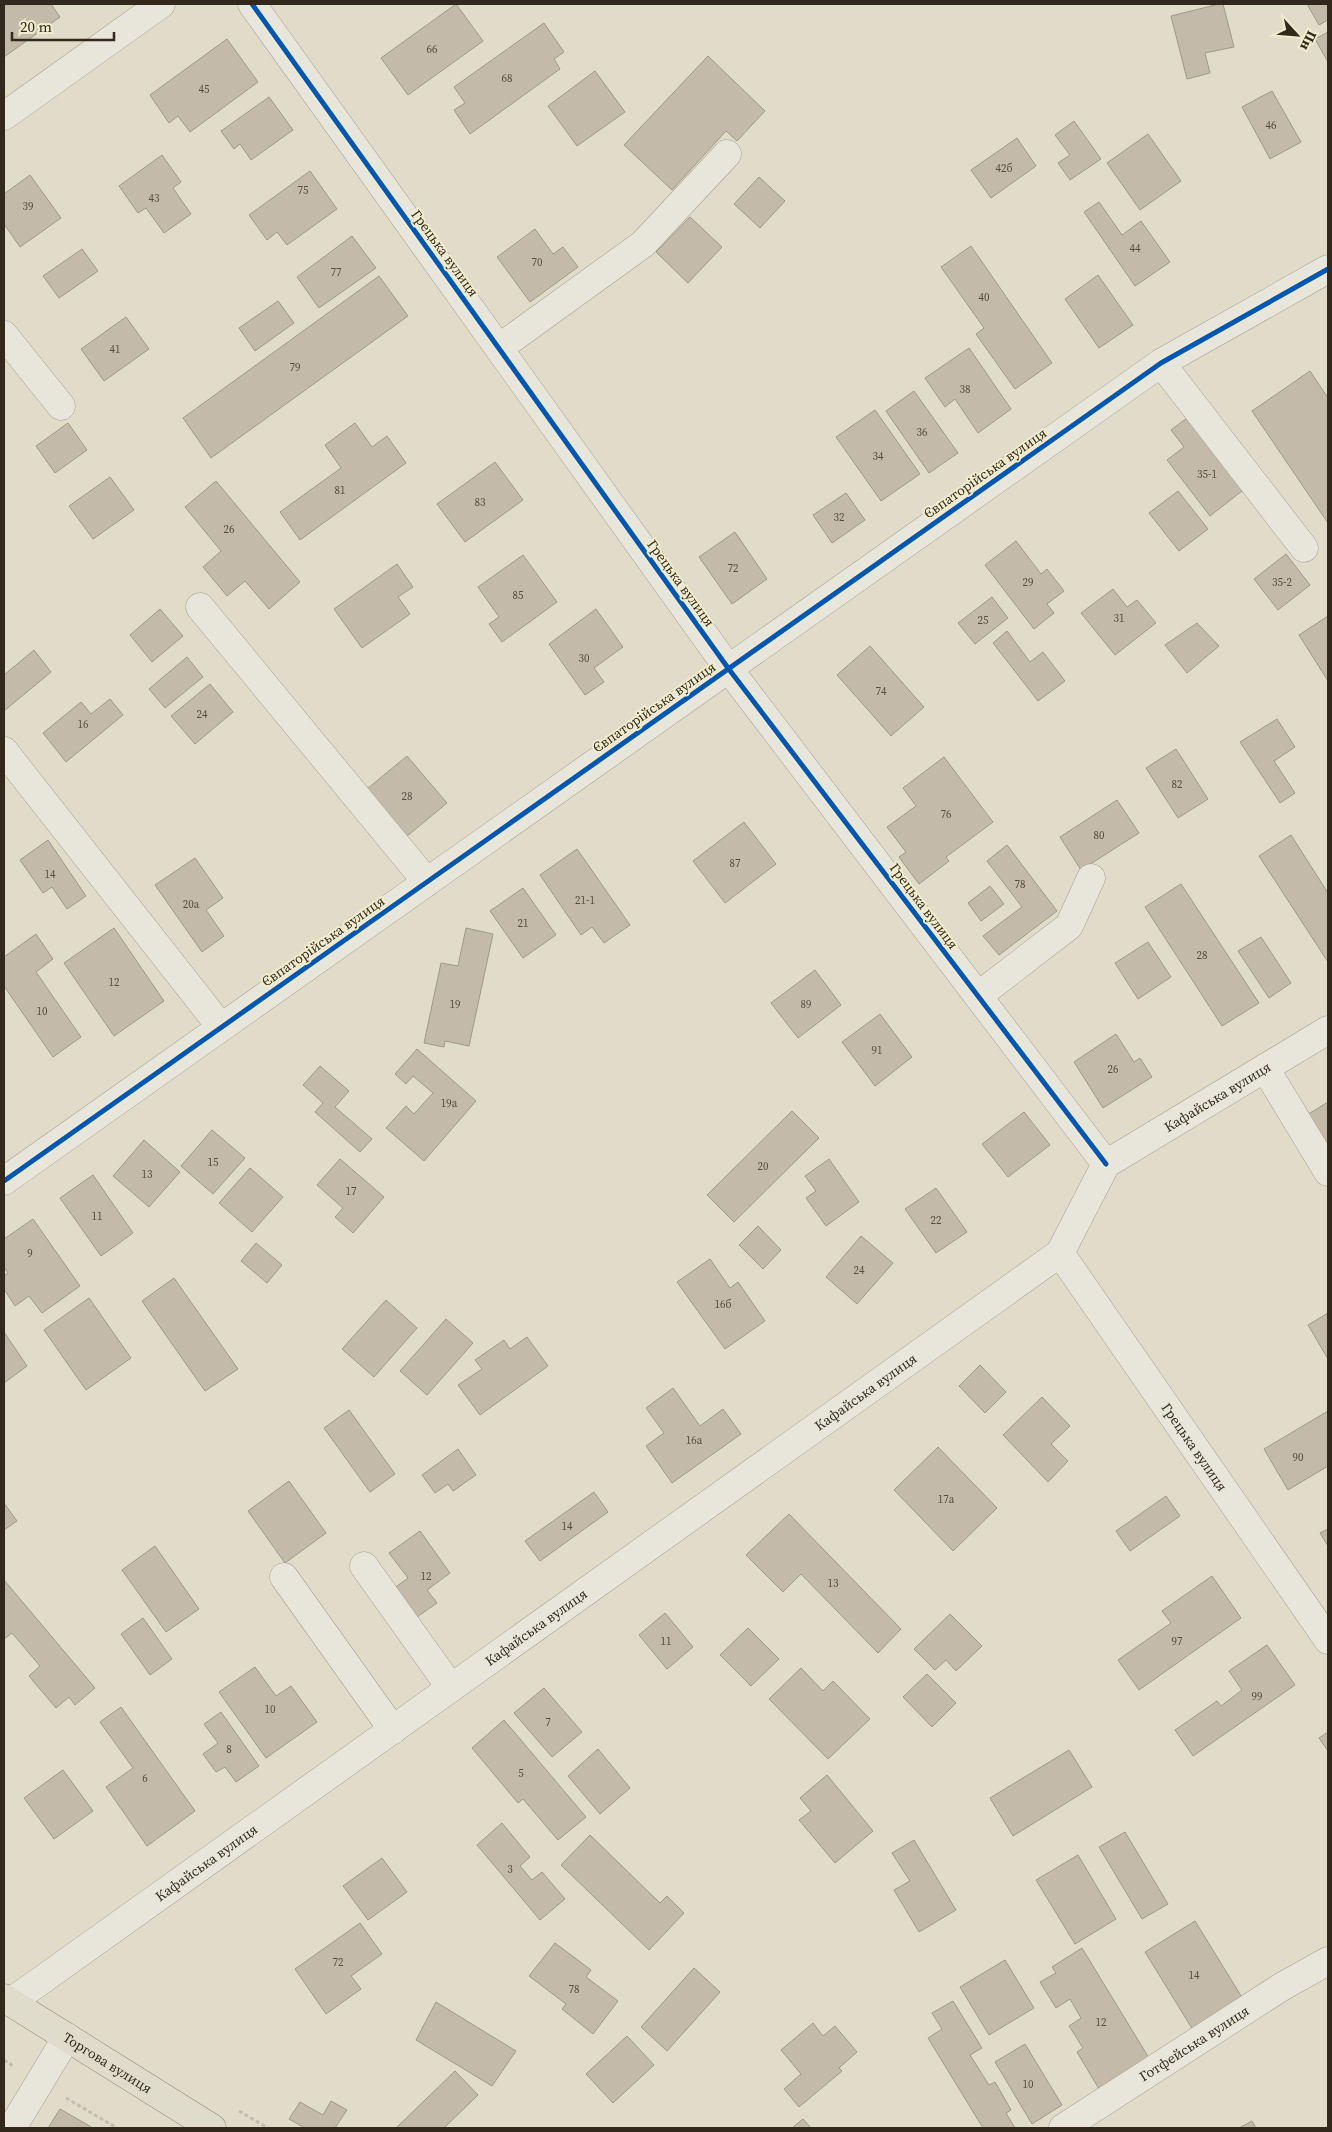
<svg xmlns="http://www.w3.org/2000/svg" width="1332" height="2132" font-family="'Source Serif 4',serif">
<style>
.building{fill:#c3baaa;stroke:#9f9889}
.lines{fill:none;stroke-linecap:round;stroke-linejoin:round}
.minor-casing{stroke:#a5a093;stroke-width:29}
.major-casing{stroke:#8a8679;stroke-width:29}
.path{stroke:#c1bdb1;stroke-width:3;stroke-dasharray:4 2.5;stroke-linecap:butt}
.minor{stroke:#e8e6da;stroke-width:28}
.major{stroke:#e0dccc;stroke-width:28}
.cycleway-casing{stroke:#f2ecce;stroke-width:8}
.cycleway{stroke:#0057b8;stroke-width:5}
.labels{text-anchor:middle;stroke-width:4;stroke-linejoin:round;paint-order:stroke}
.number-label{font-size:11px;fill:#564d40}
.street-label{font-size:14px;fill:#32291c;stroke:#f2ecce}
</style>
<rect width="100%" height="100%" fill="#e0dcc9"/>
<!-- building -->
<g class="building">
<path d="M4 4H51L60 17 4 57Z"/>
<path d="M456 4 483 41 408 95 381 58Z"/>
<path d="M1219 4H1223L1234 47 1205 53 1210 73 1187 79 1171 16Z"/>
<path d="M1307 4H1328V20L1319 25Z"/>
<path d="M544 23 564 52 554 59 560 69 470 134 454 110 465 103 454 87Z"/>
<path d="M1328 32V62L1315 39Z"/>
<path d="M227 39 258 82 190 132 178 116 169 123 150 95Z"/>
<path d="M708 56 765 111 737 141 726 131 672 190 624 145Z"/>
<path d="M595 71 625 112 577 146 548 106Z"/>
<path d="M1272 91 1301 142 1270 159 1242 107Z"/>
<path d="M269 97 293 130 251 160 240 144 234 149 221 131Z"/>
<path d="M1074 121 1101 159 1070 180 1058 163 1070 155 1055 135Z"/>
<path d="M1148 134 1181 181 1140 210 1107 163Z"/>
<path d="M1017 138 1036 166 991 198 971 170Z"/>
<path d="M162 155 181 182 173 188 191 214 164 233 146 208 138 213 119 186Z"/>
<path d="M310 171 337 209 287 245 277 232 267 240 249 215Z"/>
<path d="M30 175 61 218 20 247 4 224V194Z"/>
<path d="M759 177 785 201 760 228 734 204Z"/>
<path d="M1099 202 1122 235 1141 221 1170 262 1135 286 1084 212Z"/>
<path d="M690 217 722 247 688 283 656 252Z"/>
<path d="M535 229 553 254 563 247 578 267 530 302 497 257Z"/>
<path d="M352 236 376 268 319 308 297 277Z"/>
<path d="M971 246 1052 363 1015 389 976 334 984 328 941 267Z"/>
<path d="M82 249 98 271 59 298 43 276Z"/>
<path d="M1098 275 1133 325 1099 348 1065 299Z"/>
<path d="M379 276 408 316 211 458 183 418Z"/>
<path d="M278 301 294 323 255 351 239 328Z"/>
<path d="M126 317 149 349 104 381 81 349Z"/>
<path d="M969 348 1011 409 978 433 955 399 945 407 925 378Z"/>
<path d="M1310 371 1328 398V523L1252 411Z"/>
<path d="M914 391 958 453 929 473 886 411Z"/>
<path d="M875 410 920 474 881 501 836 437Z"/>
<path d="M1191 415 1247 487 1210 516 1167 460 1184 447 1171 430Z"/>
<path d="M68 423 87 450 55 473 36 446Z"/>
<path d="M355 423 372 447 387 436 406 463 300 540 280 512 341 468 325 445Z"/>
<path d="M495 462 523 500 465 542 437 504Z"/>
<path d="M110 477 134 510 93 539 69 506Z"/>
<path d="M216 481 300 582 269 609 245 581 227 596 203 567 221 551 185 507Z"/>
<path d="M1178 491 1208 529 1179 551 1149 513Z"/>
<path d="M846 493 865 520 832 543 813 515Z"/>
<path d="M735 532 767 579 732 604 699 557Z"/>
<path d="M1016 541 1041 574 1047 569 1064 591 1047 604 1054 613 1034 629 985 565Z"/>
<path d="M1286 554 1310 585 1278 610 1254 579Z"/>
<path d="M523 555 557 602 502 642 489 624 499 617 478 587Z"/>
<path d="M397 564 413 587 398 597 410 614 362 648 334 609Z"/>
<path d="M1113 589 1127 607 1137 600 1156 623 1115 655 1081 613Z"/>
<path d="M992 597 1008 618 975 644 958 623Z"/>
<path d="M160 609 183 636 152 662 130 635Z"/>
<path d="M596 609 623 647 594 668 604 682 585 695 549 644Z"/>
<path d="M1328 616V681L1299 635Z"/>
<path d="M1197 623 1219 646 1187 673 1165 645Z"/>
<path d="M1007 631 1030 662 1043 652 1065 681 1038 701 993 643Z"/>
<path d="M870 646 924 707 891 736 837 675Z"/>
<path d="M34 650 51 672 4 711V675Z"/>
<path d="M187 657 203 677 165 708 149 689Z"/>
<path d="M210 684 233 712 195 744 171 716Z"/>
<path d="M110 699 123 715 66 762 43 733 81 702 91 714Z"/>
<path d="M1277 719 1295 747 1274 761 1295 793 1280 803 1240 742Z"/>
<path d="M1176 749 1208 799 1178 818 1146 768Z"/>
<path d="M407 756 447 803 406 837 367 789Z"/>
<path d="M944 757 993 822 946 857 949 861 919 884 899 857 906 852 887 827 916 806 903 788Z"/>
<path d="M1117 800 1139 833 1081 870 1060 837Z"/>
<path d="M744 822 776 864 725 903 693 861Z"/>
<path d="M1291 835 1328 893V962L1259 856Z"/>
<path d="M48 840 86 896 67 909 52 887 43 893 20 860Z"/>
<path d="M1007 845 1057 911 999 955 983 936 1022 907 987 861Z"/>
<path d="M577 849 630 925 604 943 592 927 581 935 540 875Z"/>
<path d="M195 858 223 898 206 910 224 936 202 952 155 885Z"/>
<path d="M1181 884 1259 1003 1222 1026 1145 907Z"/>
<path d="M990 886 1004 904 981 921 968 903Z"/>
<path d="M523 888 556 935 523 958 490 911Z"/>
<path d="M114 928 164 1001 114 1036 64 963Z"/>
<path d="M466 928 493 934 469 1046 445 1041 444 1047 424 1043 441 963 458 966Z"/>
<path d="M36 934 53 959 36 972 81 1037 53 1057 4 986V957Z"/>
<path d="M1261 937 1291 983 1269 998 1238 951Z"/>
<path d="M1148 942 1171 977 1138 999 1115 963Z"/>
<path d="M815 970 841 1005 798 1038 771 1003Z"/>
<path d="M880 1014 912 1057 875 1086 842 1042Z"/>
<path d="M1116 1034 1134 1062 1140 1058 1152 1077 1103 1108 1074 1062Z"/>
<path d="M417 1049 476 1101 424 1161 386 1128 406 1106 414 1114 433 1093 413 1076 406 1084 395 1074Z"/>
<path d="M320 1066 349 1091 335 1107 372 1139 360 1152 315 1112 323 1103 303 1085Z"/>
<path d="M1328 1102V1150L1307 1115Z"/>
<path d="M792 1111 819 1138 734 1222 707 1195Z"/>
<path d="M1024 1112 1050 1145 1008 1177 982 1144Z"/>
<path d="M212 1130 245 1158 213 1194 181 1166Z"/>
<path d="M144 1140 180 1172 149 1207 113 1176Z"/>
<path d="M340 1159 384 1197 353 1233 335 1217 343 1208 317 1185Z"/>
<path d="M829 1159 859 1202 826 1226 806 1198 816 1191 805 1176Z"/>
<path d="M250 1168 283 1197 252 1232 219 1203Z"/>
<path d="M93 1175 133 1233 101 1256 60 1198Z"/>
<path d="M936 1188 967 1232 936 1253 905 1209Z"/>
<path d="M33 1219 80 1286 42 1313 29 1296 15 1306 4 1289V1276L8 1273 4 1267V1239Z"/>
<path d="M758 1226 781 1250 763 1269 739 1245Z"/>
<path d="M861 1236 893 1263 857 1304 826 1277Z"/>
<path d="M256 1243 282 1265 267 1283 241 1261Z"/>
<path d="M710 1259 730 1288 738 1282 765 1321 725 1349 677 1282Z"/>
<path d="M174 1278 238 1369 205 1391 142 1301Z"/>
<path d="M89 1298 131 1358 86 1390 44 1330Z"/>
<path d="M386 1300 417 1328 374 1377 342 1349Z"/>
<path d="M1328 1313V1359L1308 1325Z"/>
<path d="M446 1319 473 1343 427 1395 400 1371Z"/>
<path d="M4 1332 27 1366 4 1383Z"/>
<path d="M527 1337 548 1366 480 1415 458 1385 482 1369 475 1360 504 1340 510 1349Z"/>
<path d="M980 1365 1006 1392 985 1413 959 1386Z"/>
<path d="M673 1388 700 1426 723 1409 741 1434 672 1483 646 1446 664 1433 646 1408Z"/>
<path d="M1042 1397 1070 1426 1051 1444 1068 1461 1048 1482 1003 1435Z"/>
<path d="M349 1410 395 1474 370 1492 324 1428Z"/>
<path d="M1328 1411V1466L1288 1490 1264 1449Z"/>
<path d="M938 1447 997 1508 953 1551 894 1490Z"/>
<path d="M458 1449 476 1475 453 1491 448 1484 435 1493 422 1475Z"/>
<path d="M289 1481 326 1533 285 1563 248 1511Z"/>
<path d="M594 1492 608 1512 540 1561 525 1541Z"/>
<path d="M1166 1496 1180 1516 1130 1551 1116 1531Z"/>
<path d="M4 1503 17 1521 4 1530Z"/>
<path d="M789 1514 901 1629 878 1653 801 1574 783 1592 746 1555Z"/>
<path d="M1328 1529V1546L1320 1533Z"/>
<path d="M420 1531 450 1573 427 1590 437 1603 414 1619 393 1589 408 1578 389 1553Z"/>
<path d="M155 1546 199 1609 166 1632 122 1570Z"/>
<path d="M1212 1576 1241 1618 1139 1690 1118 1660 1171 1623 1162 1611Z"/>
<path d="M4 1580 95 1688 75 1705 69 1697 56 1708 29 1676 40 1666 12 1633 4 1639Z"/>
<path d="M665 1613 693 1647 667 1669 639 1635Z"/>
<path d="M950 1614 982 1646 956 1671 946 1660 935 1670 914 1649Z"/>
<path d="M143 1618 172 1659 150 1675 121 1634Z"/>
<path d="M748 1628 779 1659 751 1686 720 1655Z"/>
<path d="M1267 1645 1295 1685 1193 1756 1175 1730 1217 1701 1221 1706 1242 1690 1229 1671Z"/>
<path d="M255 1667 276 1696 291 1686 317 1722 266 1758 219 1692Z"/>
<path d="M801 1668 823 1691 833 1681 870 1719 828 1759 769 1699Z"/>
<path d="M927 1674 956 1703 932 1727 903 1697Z"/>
<path d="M544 1688 582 1732 552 1757 514 1713Z"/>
<path d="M121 1707 195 1811 147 1846 106 1787 133 1768 100 1722Z"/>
<path d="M221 1712 259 1766 236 1782 225 1767 216 1772 203 1754 218 1743 204 1724Z"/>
<path d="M504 1720 586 1817 558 1840 523 1799 518 1803 472 1748Z"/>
<path d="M1328 1732V1751L1319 1738Z"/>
<path d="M598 1749 630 1788 600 1814 568 1776Z"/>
<path d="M1069 1750 1092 1787 1013 1836 990 1798Z"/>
<path d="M63 1770 93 1811 54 1839 24 1798Z"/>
<path d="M827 1775 873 1831 835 1863 799 1820 811 1811 800 1798Z"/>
<path d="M502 1823 530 1857 520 1866 532 1880 542 1872 565 1899 540 1920 477 1845Z"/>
<path d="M1125 1832 1168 1904 1142 1919 1099 1847Z"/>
<path d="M590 1835 660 1903 667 1896 684 1913 649 1950 561 1865Z"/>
<path d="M914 1840 956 1910 919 1932 894 1890 910 1881 892 1853Z"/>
<path d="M1078 1855 1116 1919 1075 1944 1036 1880Z"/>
<path d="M382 1858 407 1892 368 1920 343 1886Z"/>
<path d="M1195 1921 1243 1999 1193 2030 1145 1952Z"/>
<path d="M360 1923 382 1954 351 1976 361 1989 326 2014 295 1969Z"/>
<path d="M555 1943 591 1970 586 1977 618 2001 593 2034 562 2009 566 2004 529 1976Z"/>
<path d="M1082 1948 1152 2063 1102 2094 1077 2052 1083 2048 1069 2026 1081 2018 1070 1999 1056 2008 1040 1982 1056 1973 1052 1967Z"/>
<path d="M1005 1960 1034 2008 989 2035 960 1987Z"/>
<path d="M694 1968 720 1992 667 2051 641 2027Z"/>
<path d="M953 2001 982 2048 970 2055 989 2085 995 2082 1011 2110 1006 2113 1015 2128H983L928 2038 942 2029 932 2013Z"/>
<path d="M436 2002 516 2051 492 2086 416 2040Z"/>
<path d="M813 2023 823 2036 835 2026 857 2052 839 2068 842 2071 799 2107 784 2089 801 2074 781 2050Z"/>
<path d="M627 2036 654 2065 613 2103 586 2074Z"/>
<path d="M1025 2044 1062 2105 1032 2124 995 2062Z"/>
<path d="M455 2071 478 2095 444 2128H396Z"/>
<path d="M331 2101 347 2110 335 2128H305L289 2119 300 2102 323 2115Z"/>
<path d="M60 2109 93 2128H48Z"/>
<path d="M803 2119 811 2128H792Z"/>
<path d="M1252 2121 1256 2128H1239Z"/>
</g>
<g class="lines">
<!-- minor casing -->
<g class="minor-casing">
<g id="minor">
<path d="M252 4 728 668 1106 1164"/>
<path d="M4 116 161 4"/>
<path d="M4 335 61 406"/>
<path d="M499 348 643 244 727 154"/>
<path d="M1161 363 1304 548"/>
<path d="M200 607 427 882"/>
<path d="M4 751 221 1027"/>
<path d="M978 996 1069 926 1091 878"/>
<path d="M1265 1068 1328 1172"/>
<path id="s1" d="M1106 1164 1328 1030"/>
<path d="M4 1181 1161 363 1328 269"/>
<path id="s2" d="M1060 1253 1328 1640"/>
<path d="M364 1566 451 1688"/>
<path d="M284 1577 393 1730"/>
<path id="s3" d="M11 2002 1060 1253 1106 1164"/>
<path d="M12 2128 67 2037"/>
<path id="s4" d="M1063 2128 1283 1986 1328 1961"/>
</g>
</g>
<!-- major casing -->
<g class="major-casing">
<g id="major">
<path id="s5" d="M4 1998 212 2128"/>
</g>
</g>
<!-- path -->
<g class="path">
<path d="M4 2060 13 2066"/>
<path d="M66 2098 117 2128"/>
<path d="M239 2111 268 2128"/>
</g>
<!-- minor -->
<use href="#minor" class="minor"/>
<!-- major -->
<use href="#major" class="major"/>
<!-- cycleway casing -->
<g class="cycleway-casing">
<g id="cycleway">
<path d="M252 4 728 668 1106 1164"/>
<path d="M4 1181 1161 363 1328 269"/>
</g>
</g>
<!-- cycleway -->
<use href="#cycleway" class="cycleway"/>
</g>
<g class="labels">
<!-- number labels -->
<g class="number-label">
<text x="432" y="53">66</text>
<text x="507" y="82">68</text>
<text x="204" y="93">45</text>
<text x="1271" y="129">46</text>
<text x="1004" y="172">42б</text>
<text x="303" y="194">75</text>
<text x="154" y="202">43</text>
<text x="28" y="210">39</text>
<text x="1135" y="252">44</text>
<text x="537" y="266">70</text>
<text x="336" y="276">77</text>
<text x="984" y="301">40</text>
<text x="115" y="353">41</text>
<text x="295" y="371">79</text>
<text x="965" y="393">38</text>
<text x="922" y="436">36</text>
<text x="878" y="460">34</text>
<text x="1207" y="478">35-1</text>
<text x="340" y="494">81</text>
<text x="480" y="506">83</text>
<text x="839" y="521">32</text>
<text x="229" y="533">26</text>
<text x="733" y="572">72</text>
<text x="1028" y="586">29</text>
<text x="1282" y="586">35-2</text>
<text x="518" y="599">85</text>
<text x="1119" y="622">31</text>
<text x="983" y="624">25</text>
<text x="584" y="662">30</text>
<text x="881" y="695">74</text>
<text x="202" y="718">24</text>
<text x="83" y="728">16</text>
<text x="1177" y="788">82</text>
<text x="407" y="800">28</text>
<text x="946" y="818">76</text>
<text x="1099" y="839">80</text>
<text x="735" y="867">87</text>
<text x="50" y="878">14</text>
<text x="1020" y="888">78</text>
<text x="585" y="904">21-1</text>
<text x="191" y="908">20а</text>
<text x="523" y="927">21</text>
<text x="1202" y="959">28</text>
<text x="114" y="986">12</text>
<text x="455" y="1008">19</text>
<text x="806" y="1008">89</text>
<text x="42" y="1015">10</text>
<text x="877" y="1054">91</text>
<text x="1113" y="1073">26</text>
<text x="449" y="1107">19а</text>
<text x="213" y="1166">15</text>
<text x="763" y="1170">20</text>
<text x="147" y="1178">13</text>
<text x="351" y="1195">17</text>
<text x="97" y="1220">11</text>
<text x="936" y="1224">22</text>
<text x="30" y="1257">9</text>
<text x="859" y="1274">24</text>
<text x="723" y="1308">16б</text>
<text x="694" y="1444">16а</text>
<text x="1298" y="1461">90</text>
<text x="946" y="1503">17а</text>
<text x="567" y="1530">14</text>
<text x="426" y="1580">12</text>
<text x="833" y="1587">13</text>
<text x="666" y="1645">11</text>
<text x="1177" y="1645">97</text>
<text x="1257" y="1700">99</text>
<text x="270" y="1713">10</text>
<text x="548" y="1726">7</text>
<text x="229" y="1753">8</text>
<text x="521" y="1777">5</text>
<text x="145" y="1782">6</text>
<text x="510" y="1873">3</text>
<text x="338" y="1966">72</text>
<text x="1194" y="1979">14</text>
<text x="574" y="1993">78</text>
<text x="1101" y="2026">12</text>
<text x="1028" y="2088">10</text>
</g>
<!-- street labels -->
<g class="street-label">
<text transform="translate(445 253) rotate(54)" y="5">Грецька вулиця</text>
<text transform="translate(985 473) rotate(-35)" y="5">Євпаторійська вулиця</text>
<text transform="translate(681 583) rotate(54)" y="5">Грецька вулиця</text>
<text transform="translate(654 707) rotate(-35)" y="5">Євпаторійська вулиця</text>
<text transform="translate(924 906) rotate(53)" y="5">Грецька вулиця</text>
<text transform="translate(323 941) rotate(-35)" y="5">Євпаторійська вулиця</text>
<text dy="5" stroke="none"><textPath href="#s1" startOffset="130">Кафайська вулиця</textPath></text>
<text dy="5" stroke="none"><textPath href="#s3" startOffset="1050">Кафайська вулиця</textPath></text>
<text dy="5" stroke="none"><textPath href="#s2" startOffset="236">Грецька вулиця</textPath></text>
<text dy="5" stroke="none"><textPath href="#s3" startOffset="645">Кафайська вулиця</textPath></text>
<text dy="5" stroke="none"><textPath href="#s3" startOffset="240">Кафайська вулиця</textPath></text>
<text dy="5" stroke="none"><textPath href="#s4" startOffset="156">Готфейська вулиця</textPath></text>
<text dy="5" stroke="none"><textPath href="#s5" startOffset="122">Торгова вулиця</textPath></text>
</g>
</g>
<!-- border -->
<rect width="1332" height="2132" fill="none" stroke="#32291c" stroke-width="10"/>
<!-- north arrow -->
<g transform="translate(1297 35) rotate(116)" stroke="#f2ecce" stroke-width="4" paint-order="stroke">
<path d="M0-4L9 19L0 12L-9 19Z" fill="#32291c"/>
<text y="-8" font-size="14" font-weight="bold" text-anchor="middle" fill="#32291c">Пн</text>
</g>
<!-- scale -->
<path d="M12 32v8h102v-8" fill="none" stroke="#32291c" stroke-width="2.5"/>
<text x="20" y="32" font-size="15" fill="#32291c" stroke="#f2ecce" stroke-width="4" paint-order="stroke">20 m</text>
</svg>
